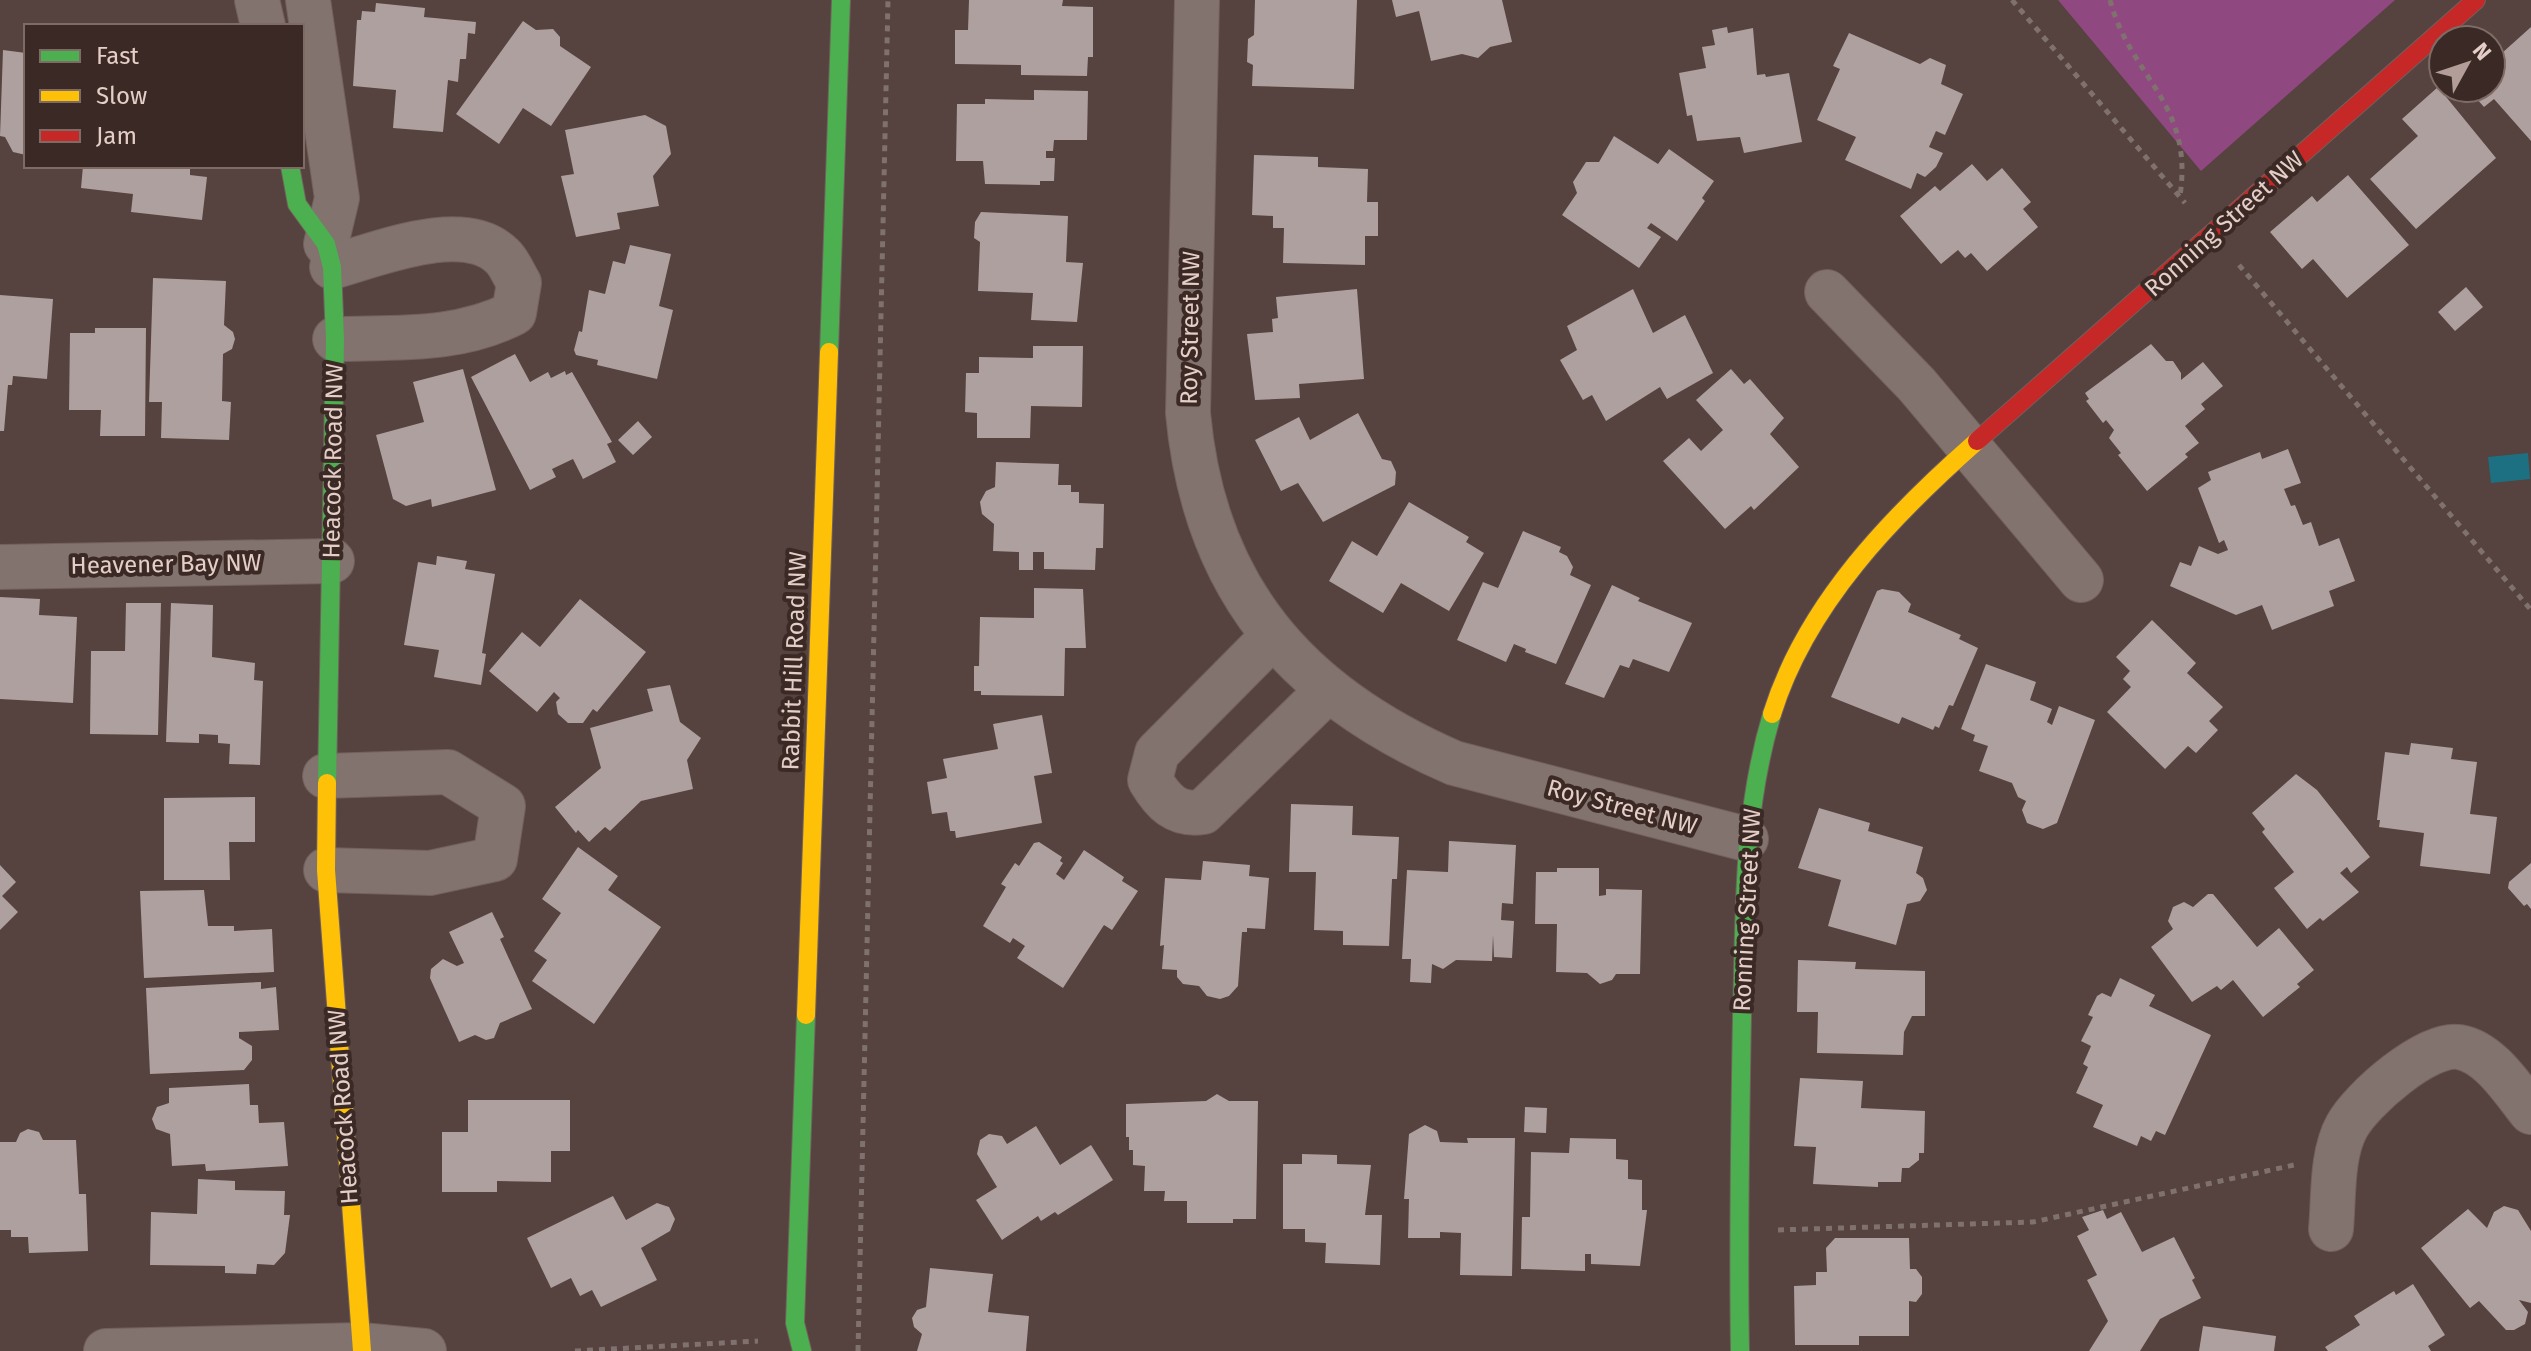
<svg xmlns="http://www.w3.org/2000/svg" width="2531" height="1351" font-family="'Fira Sans',sans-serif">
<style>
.green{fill:#904880}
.water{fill:#1d7081}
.building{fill:#ada09e}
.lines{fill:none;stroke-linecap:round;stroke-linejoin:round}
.street-casing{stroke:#71605c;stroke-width:46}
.fast-casing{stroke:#71605c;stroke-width:20}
.slow-casing{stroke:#71605c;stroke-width:20}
.jam-casing{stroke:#71605c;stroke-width:20}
.path{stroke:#7f726e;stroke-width:5;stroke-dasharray:6 6;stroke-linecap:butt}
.street{stroke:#82736f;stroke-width:44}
.fast{stroke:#4caf50;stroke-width:18}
.slow{stroke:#ffc107;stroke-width:18}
.jam{stroke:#c62828;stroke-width:18}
.labels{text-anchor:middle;stroke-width:8;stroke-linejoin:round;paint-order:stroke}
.street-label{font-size:24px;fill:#e5cec8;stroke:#3a2924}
</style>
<rect width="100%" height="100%" fill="#56423e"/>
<!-- green -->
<path class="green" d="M2058 0H2395L2201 171Z"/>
<!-- water -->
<path class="water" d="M2528 453 2530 479 2491 483 2488 457Z"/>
<!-- building -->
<g class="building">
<path d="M969 0H1063L1062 6 1093 7V57H1088L1087 76 1021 75V65L955 64V30H968Z"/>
<path d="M1255 0H1357L1354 89 1252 86 1253 65 1247 62 1248 39 1254 35Z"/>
<path d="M1392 0H1502L1512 42 1490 47 1478 58 1462 54 1431 61 1419 11 1396 17Z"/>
<path d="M376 3 425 8 424 17 476 22 475 34 468 33 466 59H460L458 82 448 80 443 132 393 128 396 90 353 86 357 20H361L362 11 375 12Z"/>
<path d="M523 21 536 30 553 29 560 37V46L591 67 551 126 523 108 499 144 456 114Z"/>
<path d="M1727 27 1728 33 1753 28 1757 75 1765 74 1766 77 1789 73 1802 142 1744 153 1740 137 1697 141 1692 115 1687 116 1679 73 1706 68 1702 47 1715 45 1712 30Z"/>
<path d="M2531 27V141L2494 99 2484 107 2467 88H2491V40H2484L2488 37 2502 53Z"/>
<path d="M1849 33 1920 64 1930 58 1946 65 1941 84 1963 94 1945 135 1936 131 1929 147 1943 153 1936 167 1925 177 1917 173 1911 189 1845 160 1856 137 1817 120 1840 69 1833 66Z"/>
<path d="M3 50 26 53V155L13 152 5 137 0 136Z"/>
<path d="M2438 87 2496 158 2416 229 2370 179 2418 136 2402 119Z"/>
<path d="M1034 90 1088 91 1087 140H1054L1053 151H1046V158H1055L1054 181H1040V185L985 184 983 161H956L957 104H985V99L1034 100Z"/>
<path d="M645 115 666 126 671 154 653 176 659 206 617 213 620 229 576 237 561 176 574 174 565 130Z"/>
<path d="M1614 136 1658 164 1669 149 1714 181 1702 198 1705 201 1677 241 1651 223 1647 228 1661 237 1639 268 1562 215 1577 193 1573 182 1586 162H1599Z"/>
<path d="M1254 155 1318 157V167L1368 169 1367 202H1378V236H1365V265L1283 263 1284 228H1273V216L1252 215Z"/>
<path d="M1972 164 1987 181 2002 168 2031 202 2023 209 2038 227 1987 271 1971 253 1965 258 1958 250 1941 264 1900 216 1935 186 1940 191Z"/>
<path d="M83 166 136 169 190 166V175L207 177 202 220 131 212 133 194 81 188Z"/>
<path d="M2348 175 2409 245 2347 298 2313 259 2302 269 2270 232 2312 196 2317 202Z"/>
<path d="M981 212 1068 216 1066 262 1083 263 1077 322 1031 320 1033 293 978 291 980 242 974 238 975 222Z"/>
<path d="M630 245 671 254 659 306 673 310 657 379 597 365 598 360 576 355 574 350 579 331 582 332 589 290 605 294 613 261 625 264Z"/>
<path d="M153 278 226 281 224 325 233 332 235 339 232 349 223 354 222 401 231 402 229 440 161 438 162 402H149Z"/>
<path d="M2466 287 2483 307 2455 331 2438 312Z"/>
<path d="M1357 289 1364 379 1299 384 1300 398 1255 400 1247 334 1273 332 1272 319 1278 318 1276 297Z"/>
<path d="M1633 289 1653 333 1685 315 1713 373 1667 399 1660 387 1606 421 1592 395 1583 400 1560 360 1577 350 1567 326Z"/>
<path d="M0 295 53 299 47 379 13 376 12 385H8L4 431H0Z"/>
<path d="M95 328H146L145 436H100L101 410H69L70 333H95Z"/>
<path d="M2151 344 2166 361H2173L2181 373V380L2203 362 2223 386 2201 404 2205 409 2185 426 2199 443 2185 454 2188 457 2147 491 2118 455 2121 453 2109 438 2114 430 2106 420 2103 423 2086 401 2089 399 2085 393Z"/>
<path d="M1033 346H1083L1082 407 1031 406 1030 438H977V413L965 412 966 373H979V357L1033 358Z"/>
<path d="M515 354 530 382 548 372 551 378 565 371 566 375 572 372 612 442 607 444 616 462 583 479 573 459 552 469 556 477 530 490 471 377Z"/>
<path d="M463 369 496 490 432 507 431 499 406 506 393 499 376 435 424 422 413 382Z"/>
<path d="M1731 369 1744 384 1750 379 1784 418 1770 434 1799 467 1754 510 1751 506 1725 529 1663 461 1689 438 1701 451 1723 430 1696 400Z"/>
<path d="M1358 413 1382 459 1391 461 1396 472 1395 485 1323 522 1298 483 1281 491 1255 440 1299 417 1310 440Z"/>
<path d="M638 421 652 437 633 455 618 440Z"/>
<path d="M2288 449 2301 483 2284 489 2291 506 2295 505 2303 525 2311 522 2319 546 2339 538 2355 581 2329 591 2334 606 2272 630 2262 605 2236 615 2170 586 2180 562 2191 566 2199 546 2218 554 2228 550 2224 540 2219 543 2198 488 2211 480 2208 472 2260 452 2262 459Z"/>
<path d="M996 462 1059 464 1058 485H1071V492H1079V503L1104 504 1103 548H1096L1095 570 1044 569V552H1033V570H1019V552L993 551 994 524 982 514 980 502 986 491 995 487Z"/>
<path d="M1409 502 1469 537 1466 542 1484 553 1449 611 1401 583 1383 613 1329 581 1352 541 1377 556Z"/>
<path d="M1523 531 1561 547 1559 552 1567 556 1573 567 1570 575 1591 585 1556 664 1525 652 1526 649 1514 644 1506 662 1457 640 1483 582 1498 588Z"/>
<path d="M437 556 467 561 465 569 495 574 482 653 486 654 481 685 434 677 439 650 404 645 418 562 436 565Z"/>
<path d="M1612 585 1640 598 1638 601 1692 623 1669 672 1633 659 1629 668 1620 665 1604 698 1565 684Z"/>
<path d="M1034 588 1083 589 1086 648H1065L1064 696 981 695V691H974V666H979L980 617 1034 618Z"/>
<path d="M1882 589 1899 592 1911 604 1908 612 1961 635 1959 639 1978 648 1953 706 1949 705 1939 728 1935 726 1933 730 1902 717 1899 724 1831 697 1877 591Z"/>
<path d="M0 597 40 599 39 615 77 617 73 703 0 699Z"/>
<path d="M580 599 646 652 597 712 593 709 583 723H568L558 714 556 702 560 698 554 692 537 712 489 671 522 632 540 647Z"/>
<path d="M126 603H161L158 735 90 734 91 651H125Z"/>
<path d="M171 603 213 605 212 657 255 663 254 680 263 681 260 765 229 764 230 744 218 743V735L199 734V743L166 742Z"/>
<path d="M2152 620 2196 663 2187 673 2223 707 2209 721 2218 730 2196 753 2188 746 2165 769 2107 712 2131 687 2123 679 2130 671 2116 657Z"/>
<path d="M1986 664 2036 682 2030 700 2052 709 2047 722 2052 725 2059 706 2095 720 2057 823 2043 829 2027 823 2022 810 2026 801 2018 797 2012 783 1979 771 1988 746 1973 741 1975 735 1961 729Z"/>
<path d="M670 685 680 722 701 738 687 760 693 789 641 801 610 831 605 827 589 842 578 830 576 833 555 807 601 768 590 728 653 711 647 689Z"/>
<path d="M1042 715 1052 773 1034 776 1042 823 956 838 955 831H950L947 812 932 814 927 782 947 778 943 759 998 749 993 724Z"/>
<path d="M2411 743 2453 748 2451 759 2477 762 2470 814 2497 817 2490 874 2420 866 2424 833 2379 827 2380 820H2377L2385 752 2409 755Z"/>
<path d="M2296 774 2317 790 2370 857 2351 873 2347 867 2340 873 2359 892 2323 921 2320 918 2307 929 2274 888 2294 872 2262 832 2265 829 2252 813Z"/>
<path d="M255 797V842H229L230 880H164V798Z"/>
<path d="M1291 804 1353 806 1352 835 1399 837 1397 879H1392L1389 946 1343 945V931L1314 930 1316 872H1289Z"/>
<path d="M1819 808 1870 823 1868 831 1923 847 1916 873 1923 878 1927 890 1920 901 1907 904 1896 945 1828 926 1841 880 1798 868Z"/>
<path d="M1449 841 1516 845 1513 904 1502 903 1501 920 1514 921 1512 958 1494 957 1493 935 1492 961 1456 960 1443 969 1432 964 1431 983 1410 982 1411 959H1402L1407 870 1448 872Z"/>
<path d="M1039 842 1062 857 1060 861 1063 863 1056 874 1064 880 1084 850 1124 877 1122 881 1138 891 1112 930 1104 925 1063 988 1017 958 1025 946 1013 938 1010 943 983 926 1006 887 1001 884 1015 863 1019 866 1034 843Z"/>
<path d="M578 847 618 876 608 890 661 927 594 1024 532 981 547 960 534 951 561 913 542 899Z"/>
<path d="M1203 861 1250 865 1249 876 1269 878 1265 929 1247 928V932H1242L1238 986 1229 996 1220 999 1207 996 1199 986 1183 984 1177 977V970L1162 969 1164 945 1160 946 1165 878 1201 880Z"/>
<path d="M2531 863V909L2527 904 2524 906 2508 888 2509 882Z"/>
<path d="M0 865 16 882 2 896 18 912 0 930Z"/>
<path d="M1557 868H1599V896L1606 895V889L1642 890 1640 974H1616L1612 980 1600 984 1587 973 1556 972 1557 924H1535L1536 872H1557Z"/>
<path d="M204 890 208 926H234V931L272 929 274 972 144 978 140 891Z"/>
<path d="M2208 894H2213L2257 947 2279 928 2314 970 2297 984 2300 987 2263 1017 2233 980 2221 990 2217 986 2192 1002 2151 947 2173 929 2168 921 2173 907 2184 902 2193 907Z"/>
<path d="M492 912 504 937 500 939 532 1009 500 1023 494 1038 486 1040 475 1035 459 1042 430 978 431 969 443 959 457 966 464 963 449 932Z"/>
<path d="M1798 960 1856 962 1855 969 1925 971V1016H1912L1904 1032 1903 1055 1817 1053 1818 1012H1797Z"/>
<path d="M2120 978 2155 995 2149 1006 2211 1035 2165 1135 2156 1131 2151 1141 2141 1136 2137 1146 2093 1127 2103 1105 2076 1093 2088 1067 2083 1064 2091 1046 2081 1041 2093 1017 2088 1015 2097 996 2102 993 2111 997Z"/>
<path d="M261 982V989L276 987 279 1030 239 1032V1038L252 1046V1060L244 1070 150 1074 146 988Z"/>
<path d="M1800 1078 1863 1081 1861 1108 1925 1111 1924 1153H1919V1160L1909 1168H1902L1901 1182H1878V1187L1813 1184 1816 1147 1794 1146Z"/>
<path d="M249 1084 250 1105H258L259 1123 284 1122 288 1166 206 1171 205 1164 172 1166 170 1134 156 1129 152 1119 157 1107 169 1103V1088Z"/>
<path d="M1217 1094 1229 1101H1258L1256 1219H1233V1223H1187V1201H1164L1165 1191H1144L1145 1166 1133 1165V1150H1129V1137H1126V1104L1206 1101Z"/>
<path d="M468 1100H570V1151H551V1182L497 1181V1192H442V1132H468Z"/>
<path d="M1525 1107 1547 1108 1546 1133 1524 1132Z"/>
<path d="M1425 1125 1437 1131 1440 1142 1468 1143 1467 1138H1515L1512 1276 1460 1275 1461 1233 1440 1232V1238H1408L1409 1199H1404L1409 1134Z"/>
<path d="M1036 1126 1060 1165 1091 1145 1113 1180 1058 1215 1055 1212 1041 1221 1038 1216 1002 1240 976 1200 997 1187 977 1154 980 1140 989 1134 1002 1136 1007 1144Z"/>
<path d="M28 1129 39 1132 43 1140H76L79 1194H86L88 1251 29 1253 28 1237H11V1230H0V1142H16L20 1133Z"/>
<path d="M1570 1138 1616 1139V1159L1628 1160V1179L1642 1180V1210H1647L1640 1266 1591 1264V1254H1585V1271L1521 1269 1522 1217H1530L1531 1152 1569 1153Z"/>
<path d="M1302 1154 1337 1155V1164L1371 1165 1365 1215H1382L1380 1265 1325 1263 1326 1243 1305 1242V1229H1283V1164H1302Z"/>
<path d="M198 1179 235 1181V1190L285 1191 284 1215H290L285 1253 274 1265 257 1264 256 1274 225 1273V1266L150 1265 151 1212 197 1214Z"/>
<path d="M613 1196 626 1220 657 1203 669 1207 675 1219 670 1231 641 1248 657 1280 601 1307 592 1290 580 1296 571 1278 551 1288 527 1238Z"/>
<path d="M2504 1206 2518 1210 2531 1231V1303L2519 1300 2528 1312 2525 1324 2514 1330H2506L2479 1301 2470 1308 2421 1248 2468 1209 2487 1228 2494 1212Z"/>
<path d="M2103 1210 2107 1219 2121 1212 2142 1252 2174 1237 2195 1278 2192 1280 2201 1298 2160 1319 2140 1351H2089L2108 1321 2087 1280 2097 1275 2077 1236 2089 1230 2082 1217Z"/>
<path d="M1835 1238H1909L1910 1269H1916L1922 1277V1294L1916 1302 1909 1301V1336H1859V1345H1795L1794 1286 1816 1285V1272H1827L1826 1248Z"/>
<path d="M930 1268 993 1274 988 1312 1029 1316 1026 1351H917L922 1334 914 1327 912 1318 917 1310 926 1307Z"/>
<path d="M2413 1284 2445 1335 2428 1346 2431 1351H2328L2325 1347 2360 1325 2354 1316 2394 1291 2396 1295Z"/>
<path d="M2203 1326 2276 1336 2274 1351H2199Z"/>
</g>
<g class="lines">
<!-- street casing -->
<g class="street-casing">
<g id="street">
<path d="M257 0 263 26"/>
<path d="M308 0 337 198 326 244"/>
<path d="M1197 0 1188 413C1204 589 1297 695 1454 763L1746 839"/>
<path d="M332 267C376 255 464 218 502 256 509 262 514 275 519 283L514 313C458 342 397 337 335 339"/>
<path d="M1827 292 1917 385 2081 580"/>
<path d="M0 567 332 561"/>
<path d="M1273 636 1157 753 1150 780C1163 802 1176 816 1203 812L1327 691"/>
<path d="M325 776 448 772 503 806 495 859 430 873 326 870"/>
<path d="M2331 1229C2334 1197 2331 1155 2347 1126 2362 1099 2427 1042 2459 1047 2490 1052 2513 1090 2531 1112"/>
<path d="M106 1351 361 1345 424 1351"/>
</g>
</g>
<!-- fast casing -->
<g class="fast-casing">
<g id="fast">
<path d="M290 166 297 204 326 244 332 267 335 339 327 783"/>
<path d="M829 352 841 0"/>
<path d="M802 1351 795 1323 806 1015"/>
<path d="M1740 1351C1738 1239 1740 1128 1742 1016 1745 912 1742 814 1772 714"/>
</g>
</g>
<!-- slow casing -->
<g class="slow-casing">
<g id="slow">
<path d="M1772 714C1806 604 1893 515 1977 441"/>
<path d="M327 783 326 870 362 1351"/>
<path d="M806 1015 829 352"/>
</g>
</g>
<!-- jam casing -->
<g class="jam-casing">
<path id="jam" d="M1977 441 2476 0"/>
</g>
<!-- path -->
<g class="path">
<path d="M2012 0 2185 203"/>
<path d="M2110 0C2131 79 2194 102 2180 196"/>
<path d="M2239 265 2531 610"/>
<path d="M1778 1230 2033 1222 2294 1165"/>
<path d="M575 1351 758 1341"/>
<path d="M858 1351 888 0"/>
</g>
<!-- street -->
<use href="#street" class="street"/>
<!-- fast -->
<use href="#fast" class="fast"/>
<!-- slow -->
<use href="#slow" class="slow"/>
<!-- jam -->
<use href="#jam" class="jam"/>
</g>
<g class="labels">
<!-- street labels -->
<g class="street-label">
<text transform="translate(2224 224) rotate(-42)" y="8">Ronning Street NW</text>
<text transform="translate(1190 328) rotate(-89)" y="8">Roy Street NW</text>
<text transform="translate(333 461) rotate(-89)" y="8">Heacock Road NW</text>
<text transform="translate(166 564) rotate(-1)" y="8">Heavener Bay NW</text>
<text transform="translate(794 661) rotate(-88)" y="8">Rabbit Hill Road NW</text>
<text transform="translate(1622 807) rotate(15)" y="8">Roy Street NW</text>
<text transform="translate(1747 910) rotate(-87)" y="8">Ronning Street NW</text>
<text transform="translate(343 1107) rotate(-94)" y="8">Heacock Road NW</text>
</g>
</g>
<!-- legend -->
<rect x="24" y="24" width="280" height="144" fill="#3a2924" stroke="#7e6b66" stroke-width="2"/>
<rect x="40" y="50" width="40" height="12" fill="#4caf50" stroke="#7e6b66" stroke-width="2"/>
<text x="96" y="64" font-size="24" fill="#e5cec8">Fast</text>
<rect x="40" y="90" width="40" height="12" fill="#ffc107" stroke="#7e6b66" stroke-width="2"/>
<text x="96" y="104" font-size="24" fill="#e5cec8">Slow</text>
<rect x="40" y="130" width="40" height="12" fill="#c62828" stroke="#7e6b66" stroke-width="2"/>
<text x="96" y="144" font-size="24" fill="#e5cec8">Jam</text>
<!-- north arrow -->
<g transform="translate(2467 64) rotate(50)"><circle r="38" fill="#3a2924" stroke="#7e6b66" stroke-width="2"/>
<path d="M0-6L14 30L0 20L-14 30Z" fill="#b39d98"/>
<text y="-12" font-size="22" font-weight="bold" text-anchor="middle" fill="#e5cec8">N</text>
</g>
</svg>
